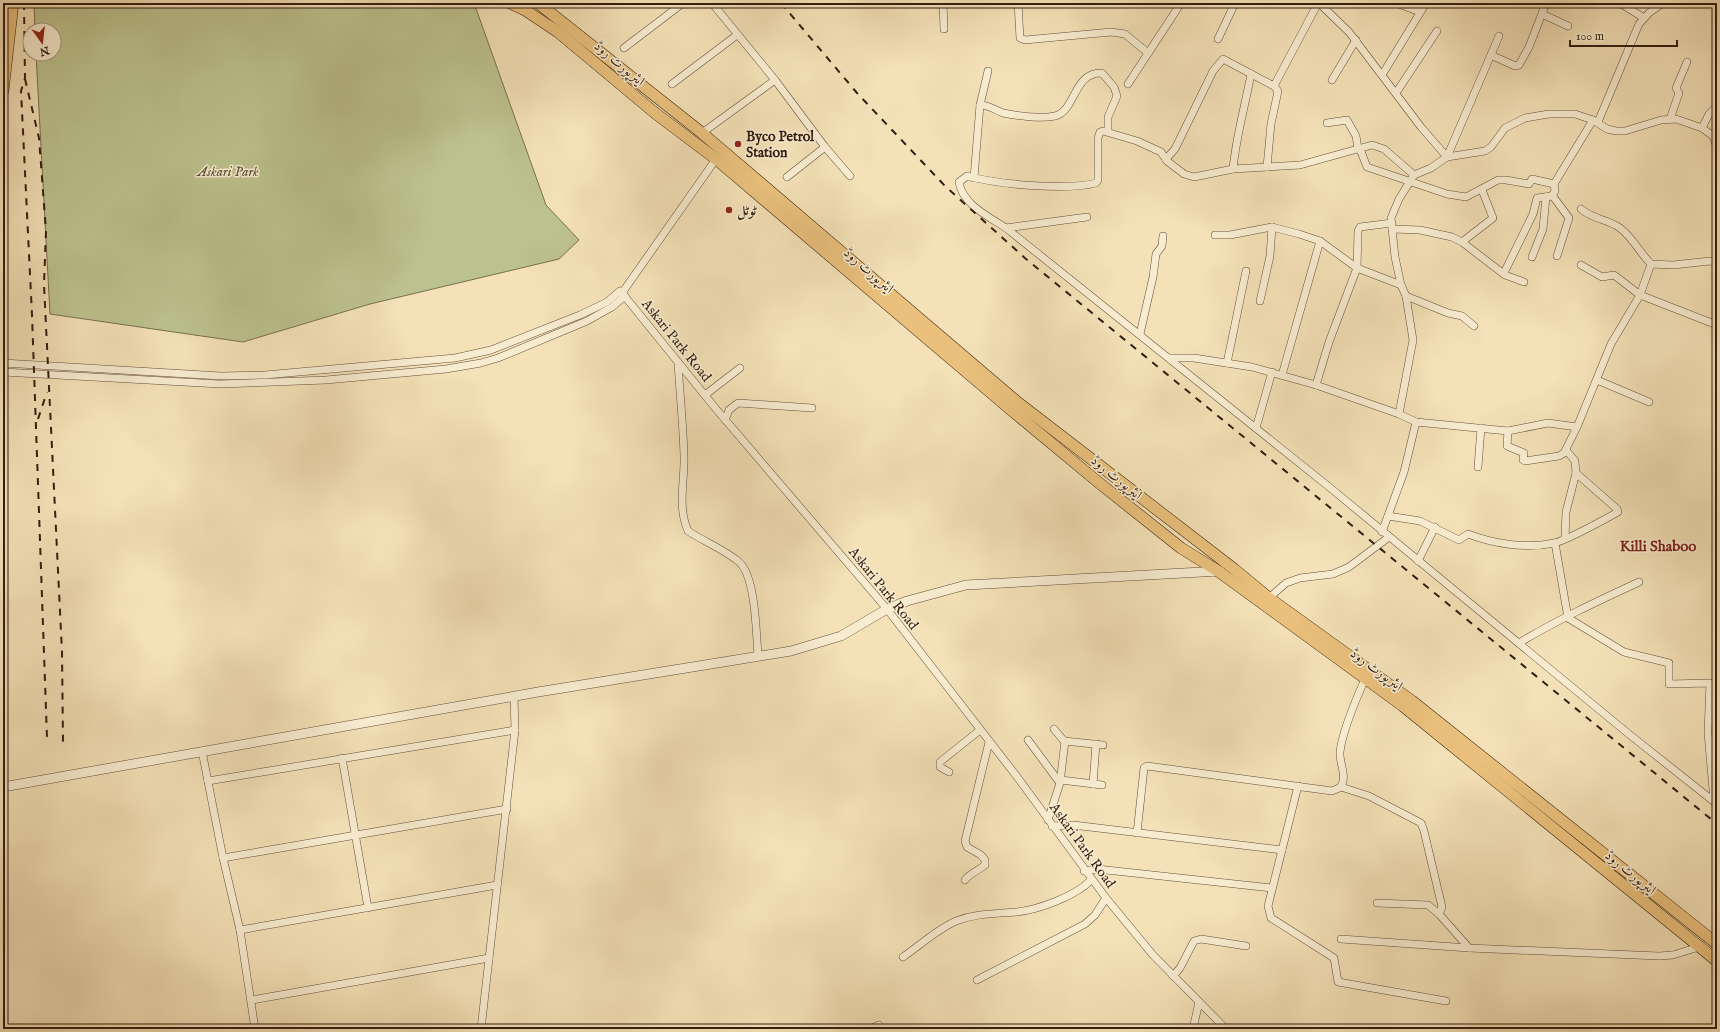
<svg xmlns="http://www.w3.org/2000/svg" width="1720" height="1032" font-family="'IM FELL English',Amiri,serif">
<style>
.green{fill:#bcc28e;stroke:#787050}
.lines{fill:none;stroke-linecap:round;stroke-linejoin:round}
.minor-casing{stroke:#634e3a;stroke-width:8}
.tertiary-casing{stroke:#634e3a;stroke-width:10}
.primary-casing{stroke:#331d11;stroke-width:12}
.minor{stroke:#f8ecd0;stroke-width:7}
.tertiary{stroke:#f8ecd0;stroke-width:9}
.primary{stroke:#eac07c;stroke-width:11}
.rail{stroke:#331d11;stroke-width:2;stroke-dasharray:7 7;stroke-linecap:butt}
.poi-dot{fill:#8f2418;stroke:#f8ecd0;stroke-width:1.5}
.labels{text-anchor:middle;stroke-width:3;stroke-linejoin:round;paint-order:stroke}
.street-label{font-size:14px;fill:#331d11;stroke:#f8ecd0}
.poi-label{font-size:14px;font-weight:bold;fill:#331d11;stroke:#f8ecd0;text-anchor:start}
.park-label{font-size:14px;font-style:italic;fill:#5c4f36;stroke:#f8ecd0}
.neighbourhood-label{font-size:15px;font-weight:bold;fill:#7a1f14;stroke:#f8ecd0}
</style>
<rect width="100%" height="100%" fill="#f4e1b7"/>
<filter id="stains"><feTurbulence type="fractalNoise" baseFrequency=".005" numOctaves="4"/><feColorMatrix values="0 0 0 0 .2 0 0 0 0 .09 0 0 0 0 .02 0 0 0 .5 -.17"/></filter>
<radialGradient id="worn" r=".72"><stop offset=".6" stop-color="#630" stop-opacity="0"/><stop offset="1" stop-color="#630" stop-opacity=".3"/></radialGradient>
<!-- green -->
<path class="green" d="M34 3H474L546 205 579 240 559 259 370 304 243 342 50 314 36 54H54V30H35Z"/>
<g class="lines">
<!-- minor casing -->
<g class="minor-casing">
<g id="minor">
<path d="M712 3 775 80 825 147 850 176"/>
<path d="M943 3 944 29"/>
<path d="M1018 3 1020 38 1025 40 1111 32 1125 34 1148 53"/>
<path d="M1319 3 1349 32 1421 127 1447 157 1499 36"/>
<path d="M1396 3 1420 12"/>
<path d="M1620 3 1644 18"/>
<path d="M1542 14 1568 26"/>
<path d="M1218 39 1235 3"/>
<path d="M624 48 683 3"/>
<path d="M1491 55 1515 66 1519 65 1529 47 1546 3"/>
<path d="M1382 75 1426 3"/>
<path d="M1332 80 1356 40"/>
<path d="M672 84 737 35"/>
<path d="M1128 84 1181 3"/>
<path d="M1274 86 1318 3"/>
<path d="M1396 93 1437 31"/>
<path d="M980 105C989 105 995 110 1003 113 1017 116 1041 119 1055 116 1076 111 1073 72 1102 73L1114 87 1117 96 1108 117V132"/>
<path d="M1670 119 1679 93 1676 88 1687 62"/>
<path d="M1598 122 1639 24 1649 13 1663 3"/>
<path d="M1327 123 1347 120 1356 136 1358 149"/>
<path d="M1702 128 1709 114 1717 106"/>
<path d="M702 133 775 80"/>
<path d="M1360 149 1367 167 1447 194 1466 197 1498 180H1506L1529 184 1532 179 1554 184 1593 120"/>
<path d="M716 159 622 293 716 409 887 609 1018 778 1106 898 1153 955 1226 1029"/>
<path d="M1166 159 1175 149 1213 71 1223 59 1274 86 1278 91 1271 124 1267 167"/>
<path d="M1233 169C1236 137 1245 106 1251 74"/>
<path d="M787 177 825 147"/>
<path d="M974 178 980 105 988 71"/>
<path d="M1717 192V198"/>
<path d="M1552 195 1569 218 1557 256"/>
<path d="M1581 209C1594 220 1608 219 1620 228 1633 238 1640 253 1651 264"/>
<path d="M1087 217 1006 228C989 217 962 204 959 182L967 176C997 184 1066 191 1096 183L1098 180V138L1100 132 1103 131 1137 141 1161 152 1167 161 1184 174 1194 177 1233 169 1300 165 1372 145 1384 149 1414 175"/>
<path d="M1006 228 1328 486 1630 735 1717 804"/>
<path d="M1392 229 1420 230 1452 237 1462 242 1505 275 1524 282"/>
<path d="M1215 235H1230L1272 227 1299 234 1320 241 1357 268 1401 285"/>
<path d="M1462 242 1493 218 1482 190"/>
<path d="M1532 257 1543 229 1546 197"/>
<path d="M1581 265 1602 277 1614 275 1640 295 1651 264 1673 265 1710 261 1717 263"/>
<path d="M1504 273 1533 214 1537 198 1552 196 1555 191 1554 184"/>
<path d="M1406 296 1448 313 1462 316 1474 326"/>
<path d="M1260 301 1270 256 1272 227"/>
<path d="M1140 334 1153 277 1156 254 1162 246 1163 236"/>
<path d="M1169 358H1194L1252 367 1316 385 1399 414 1416 422 1508 431 1548 423 1577 427 1611 344 1640 295 1717 325"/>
<path d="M3 363 221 376 265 375 455 358 491 350 580 315 607 302 620 291 622 293"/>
<path d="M678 363C680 394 683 425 684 455 685 481 677 506 688 531 703 541 723 549 738 561 756 575 756 633 758 655"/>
<path d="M1227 363 1246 271"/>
<path d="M3 372 220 384 326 380 446 369 481 363 498 358 587 321 612 307 625 296"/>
<path d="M1282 375 1320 241"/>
<path d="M1597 380 1649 402"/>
<path d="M1316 385 1329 342 1357 268 1358 231 1360 227 1392 223"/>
<path d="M705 395 740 368"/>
<path d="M1399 414 1413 340 1406 296 1401 285 1395 257 1391 218 1399 199 1414 175 1431 168 1447 157 1485 151 1491 147 1505 128 1525 118 1549 114H1575L1593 120 1607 129 1616 131H1625L1661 120 1676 119 1702 128 1713 136 1717 148"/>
<path d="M725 420 729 410 738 403 812 408"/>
<path d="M1256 428 1272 372"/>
<path d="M1508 431 1507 446 1524 453 1523 460 1525 461 1559 456 1564 453 1577 427"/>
<path d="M1478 467 1481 428"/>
<path d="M1388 516 1420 521 1459 540 1468 534C1494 544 1527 549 1554 543 1566 541 1605 519 1618 512L1617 509 1576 473 1575 461 1566 450"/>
<path d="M1382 532 1404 472 1416 422"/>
<path d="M1565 538 1566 512 1576 473"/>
<path d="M1555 543 1568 618 1624 652 1669 663V684L1710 683 1708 733 1714 801"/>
<path d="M1418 561 1435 527"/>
<path d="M1269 598 1286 583 1300 578 1333 574 1349 567 1389 537"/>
<path d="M1519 643C1557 620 1598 601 1639 582"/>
<path d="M1054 729 1064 741 1103 745"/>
<path d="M1028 740 1060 783"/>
<path d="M202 751 223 858 240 930 255 1029"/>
<path d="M342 758 368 908"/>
<path d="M949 772 940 767V762L980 730"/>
<path d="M1061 780 1102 785"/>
<path d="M208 781 515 730"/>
<path d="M1093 784 1096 744"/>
<path d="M1298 786 1268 906 1271 918 1334 958 1338 982 1446 1001"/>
<path d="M1341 787 1369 796 1421 823 1424 831 1442 907 1439 914 1469 948 1659 956 1673 955 1699 947"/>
<path d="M1048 820 1060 783 1065 741"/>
<path d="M1052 826 1073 825 1282 850"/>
<path d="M1137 833 1144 768 1147 766 1332 791 1339 788C1349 779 1339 764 1340 752 1342 733 1357 697 1365 679"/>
<path d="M223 858 507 809"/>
<path d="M1084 871 1097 869 1272 888"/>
<path d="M965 880C970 873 978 871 985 865V860L981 855 967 847 965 841 989 742"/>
<path d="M1377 903 1428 905 1439 914"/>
<path d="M240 930 497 885"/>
<path d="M1341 939 1469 948"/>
<path d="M903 957C919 946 939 928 956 921 976 913 996 914 1016 912 1038 910 1076 896 1091 880"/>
<path d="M1173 976 1180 968 1194 941 1201 939 1246 946"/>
<path d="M977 980 1085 924 1095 915 1106 898"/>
<path d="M252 1000 489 958"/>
<path d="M481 1029 515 730 514 696"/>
<path d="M870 1029 879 1025"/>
<path d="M1193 1029 1199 1002"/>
</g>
</g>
<!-- tertiary casing -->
<g class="tertiary-casing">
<path id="tertiary" d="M3 787 538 692 791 651 841 636 887 609 907 601 966 585 1220 571"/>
</g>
<!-- primary casing -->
<g class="primary-casing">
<g id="primary">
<path d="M510 3 525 10 558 32 655 113 716 159 1010 409 1098 482 1181 548 1218 571 1403 706 1717 961"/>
<path d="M538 3 702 133 1016 401 1234 569 1269 598 1412 701 1717 944"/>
<path d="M3 21 5 3"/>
<path d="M3 91 13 3"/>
</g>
</g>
<!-- minor -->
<use href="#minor" class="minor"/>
<!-- tertiary -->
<use href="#tertiary" class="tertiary"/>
<!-- primary -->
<use href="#primary" class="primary"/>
<!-- rail -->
<g class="rail">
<path d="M24 3 25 78 21 91 32 315 47 738"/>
<path d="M781 3 857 93 945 186 1026 259 1717 824"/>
<path d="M25 79 39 138 46 231 44 285 62 652 63 742"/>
<path d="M38 419 47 392"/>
</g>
</g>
<!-- markers -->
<g class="poi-dot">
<circle cx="738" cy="144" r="4"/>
<circle cx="729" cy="210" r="4"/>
</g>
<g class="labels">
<!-- street labels -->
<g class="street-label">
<text transform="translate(620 63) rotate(40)" y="5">ایئرپورٹ روڈ</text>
<text transform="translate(869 270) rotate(41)" y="5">ایئرپورٹ روڈ</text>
<text transform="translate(677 340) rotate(51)" y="5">Askari Park Road</text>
<text transform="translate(1117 477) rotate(39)" y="5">ایئرپورٹ روڈ</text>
<text transform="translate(884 588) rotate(51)" y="5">Askari Park Road</text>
<text transform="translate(1377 669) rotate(36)" y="5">ایئرپورٹ روڈ</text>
<text transform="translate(1083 845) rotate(54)" y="5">Askari Park Road</text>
<text transform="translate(1631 872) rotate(39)" y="5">ایئرپورٹ روڈ</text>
</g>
<!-- poi labels -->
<g class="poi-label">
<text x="746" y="141">Byco Petrol<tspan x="746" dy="16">Station</tspan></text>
<text x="737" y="215">ٹوٹل</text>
</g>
<!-- park labels -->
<g class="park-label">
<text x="228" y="176">Askari Park</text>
</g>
<!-- neighbourhood labels -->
<g class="neighbourhood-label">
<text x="1658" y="551">Killi Shaboo</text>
</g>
</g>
<!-- margin -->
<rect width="1720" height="1032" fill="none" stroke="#f4e1b7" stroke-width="16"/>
<rect x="4" y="4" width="1712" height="1024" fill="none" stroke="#331d11" stroke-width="2"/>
<rect x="8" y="8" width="1704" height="1016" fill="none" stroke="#331d11"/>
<!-- north arrow -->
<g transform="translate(42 42) rotate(165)"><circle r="19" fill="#f8ecd0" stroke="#a99984"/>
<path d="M0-3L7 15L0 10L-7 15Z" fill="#8f2418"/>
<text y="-6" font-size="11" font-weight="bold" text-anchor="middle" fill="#331d11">N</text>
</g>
<!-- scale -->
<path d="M1570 40v6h107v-6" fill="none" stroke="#331d11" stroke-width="2"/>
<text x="1576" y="40" font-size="12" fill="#331d11" stroke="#f8ecd0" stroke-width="3" paint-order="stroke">100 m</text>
<rect width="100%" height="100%" filter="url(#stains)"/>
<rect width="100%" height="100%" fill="url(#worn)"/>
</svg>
